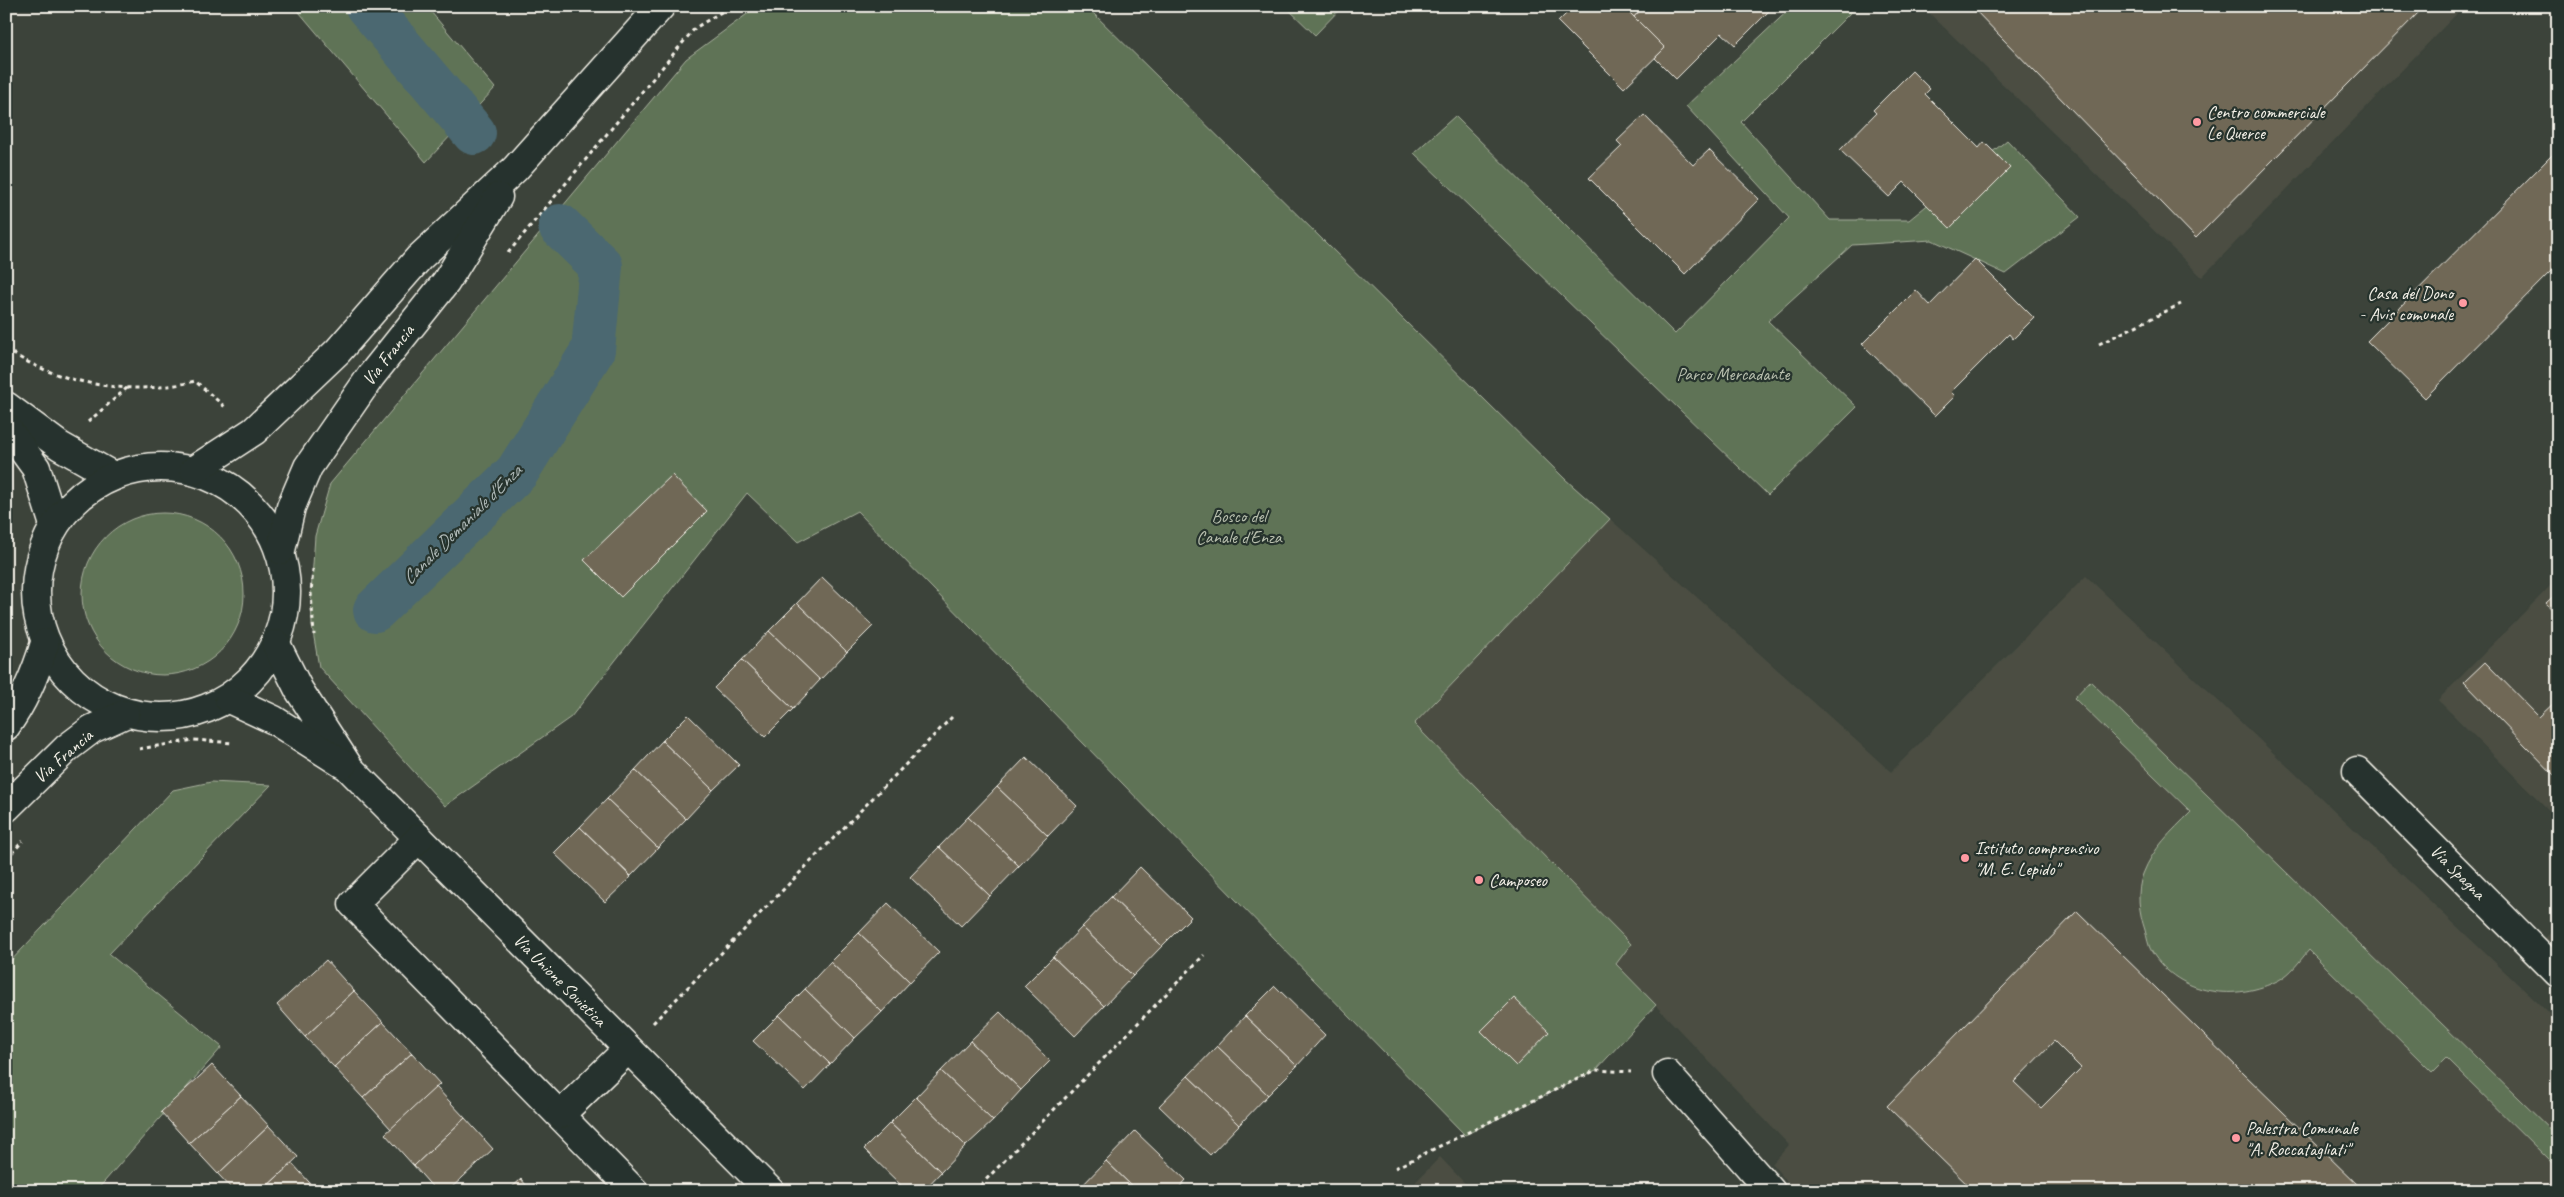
<svg xmlns="http://www.w3.org/2000/svg" width="2564" height="1197" font-family="Caveat,sans-serif">
<style>
.built{fill:#4b4e43}
.green{fill:#5f7356;stroke:#aab29f}
.lines{fill:none;stroke-linecap:round;stroke-linejoin:round}
.canal{stroke:#4b6871;stroke-width:44}
.building{fill:#6f6757;stroke:#f4f1e8;fill-rule:evenodd}
.minor-casing{stroke:#f4f1e8;stroke-width:31}
.path{stroke:#f4f1e8;stroke-width:3;stroke-dasharray:4 4;stroke-linecap:butt}
.minor{stroke:#26332d;stroke-width:28}
.poi-dot{fill:#ff9aa2;stroke:#26332d;stroke-width:2}
.labels{text-anchor:middle;stroke-width:4.5;stroke-linejoin:round;paint-order:stroke}
.poi-label{font-size:18px;fill:#f4f1e8;stroke:#26332d;text-anchor:start}
.street-label{font-size:18px;fill:#f4f1e8;stroke:#26332d}
.park-label{font-size:18px;fill:#b8bfae;stroke:#26332d}
.water-label{font-size:19px;font-style:italic;fill:#b0bab8;stroke:#26332d}
</style>
<rect width="100%" height="100%" fill="#3c433a"/>
<filter id="ink" filterUnits="userSpaceOnUse"><feTurbulence type="fractalNoise" baseFrequency=".02" numOctaves="2"/><feDisplacementMap in="SourceGraphic" scale="10" xChannelSelector="R" yChannelSelector="G"/><feConvolveMatrix kernelMatrix="1 2 1 2 8 2 1 2 1" color-interpolation-filters="sRGB"/></filter>
<g filter="url(#ink)">
<!-- built -->
<g class="built">
<path d="M1922 6H2464L2202 277Z"/>
<path d="M1610 519 1891 772 2086 576 2558 1022V1191H1795L1772 1164 1789 1145 1616 964 1630 944 1413 724Z"/>
<path d="M2558 578V819L2438 700Z"/>
<path d="M2558 926V964L2539 944Z"/>
<path d="M1440 1157 1472 1191H1407Z"/>
</g>
<!-- green -->
<g class="green">
<path d="M294 6H426L495 88 426 162Z"/>
<path d="M758 6H1086L1565 479 1610 519 1414 724 1631 944 1616 964 1656 1005 1596 1070 1465 1135 857 511 798 542 747 493 571 717 445 806 319 667 312 626 311 593 315 536 330 484 686 59Z"/>
<path d="M1285 6H1343L1315 35Z"/>
<path d="M1793 6H1857L1741 122 1830 220H1909L2007 140 2080 217 2006 274 1932 240 1852 245 1768 321 1857 407 1768 495 1414 153 1455 116 1675 334 1789 218 1686 106Z"/>
<circle cx="163" cy="594" r="81"/>
<path d="M2090 681 2558 1137V1169L2446 1058 2432 1072 2309 950C2300 960 2292 973 2279 980 2237 1002 2179 996 2152 952 2148 946 2147 937 2145 930 2139 912 2136 892 2143 874 2153 848 2171 832 2191 812L2074 698Z"/>
<path d="M211 782 271 785 109 954 222 1047 97 1190 6 1191V966L173 790Z"/>
</g>
<g class="lines">
<!-- canal -->
<g class="canal">
<path d="M367 6 474 133"/>
<path d="M375 610 517 472 593 350 601 266 560 226"/>
</g>
</g>
<!-- building -->
<g class="building">
<path d="M1574 6H1623L1665 48 1624 88 1558 22Z"/>
<path d="M1623 6H1644L1634 17Z"/>
<path d="M1644 6H1774L1735 45 1722 33 1676 79 1655 58 1665 48 1634 17Z"/>
<path d="M1971 6H2425L2196 238Z"/>
<path d="M1912 71 1930 89 1925 94 1979 148 1984 142 2010 168 1950 228 1904 182 1889 197 1840 150 1876 113 1873 110Z"/>
<path d="M1644 115 1693 165 1709 150 1759 199 1685 274 1589 178 1622 146 1617 141Z"/>
<path d="M2558 149V264L2425 398 2367 341Z"/>
<path d="M1975 259 2034 318 2013 339 2009 334 1951 392 1955 396 1935 416 1862 344 1916 290 1930 305Z"/>
<path d="M672 475 707 511 621 597 584 560Z"/>
<path d="M822 577 873 626 847 652 797 603Z"/>
<path d="M2558 592V616L2546 603Z"/>
<path d="M797 603 847 652 820 680 769 631Z"/>
<path d="M769 631 820 680 793 709 742 660Z"/>
<path d="M742 660 793 709 765 737 714 688Z"/>
<path d="M2485 662 2539 717 2558 699V779L2464 682Z"/>
<path d="M688 715 739 765 713 790 662 741Z"/>
<path d="M662 741 713 790 686 819 635 770Z"/>
<path d="M1026 757 1077 806 1048 836 997 787Z"/>
<path d="M635 770 686 819 658 848 607 799Z"/>
<path d="M997 787 1048 836 1019 866 968 817Z"/>
<path d="M607 799 658 848 631 876 580 827Z"/>
<path d="M968 817 1019 866 990 896 939 847Z"/>
<path d="M580 827 631 877 605 902 554 853Z"/>
<path d="M939 847 990 896 961 926 910 877Z"/>
<path d="M1140 867 1191 917 1162 946 1111 897Z"/>
<path d="M1111 897 1162 946 1133 976 1082 927Z"/>
<path d="M888 903 939 952 910 982 859 933Z"/>
<path d="M2077 911 2364 1191H1974L1887 1106ZM2054 1041 2081 1068 2041 1108 2014 1082Z"/>
<path d="M1082 927 1133 976 1104 1006 1053 957Z"/>
<path d="M859 933 910 982 882 1012 830 962Z"/>
<path d="M1053 957 1104 1006 1075 1036 1024 986Z"/>
<path d="M326 960 354 991 305 1037 277 1005Z"/>
<path d="M830 962 882 1012 855 1038 805 989Z"/>
<path d="M1275 986 1325 1035 1297 1066 1245 1016Z"/>
<path d="M805 989 855 1038 830 1064 779 1015Z"/>
<path d="M354 991 383 1022 334 1067 305 1037Z"/>
<path d="M1514 998 1549 1032 1516 1066 1481 1031Z"/>
<path d="M1000 1012 1050 1061 1021 1090 970 1041Z"/>
<path d="M779 1015 830 1064 805 1090 753 1041Z"/>
<path d="M1245 1016 1297 1066 1268 1095 1217 1046Z"/>
<path d="M383 1022 412 1053 363 1098 334 1067Z"/>
<path d="M970 1041 1021 1090 993 1121 941 1071Z"/>
<path d="M1217 1046 1268 1095 1239 1125 1188 1076Z"/>
<path d="M412 1053 440 1084 391 1129 363 1098Z"/>
<path d="M212 1065 241 1096 189 1143 161 1112Z"/>
<path d="M941 1071 993 1121 966 1146 916 1097Z"/>
<path d="M1188 1076 1239 1125 1210 1155 1159 1106Z"/>
<path d="M436 1087 465 1118 414 1166 385 1134Z"/>
<path d="M241 1096 269 1126 218 1174 189 1143Z"/>
<path d="M916 1097 966 1146 941 1172 890 1123Z"/>
<path d="M465 1118 493 1149 448 1191H436L414 1166Z"/>
<path d="M890 1123 941 1172 923 1191H907L864 1149Z"/>
<path d="M269 1126 298 1157 262 1191H234L218 1174Z"/>
<path d="M1135 1131 1186 1180 1176 1191H1137L1106 1161Z"/>
<path d="M1106 1161 1137 1191H1077Z"/>
<path d="M292 1163 317 1191H262Z"/>
<path d="M521 1179 531 1191H508Z"/>
</g>
<g class="lines">
<!-- minor casing -->
<g class="minor-casing">
<g id="minor">
<path d="M6 406 60 446 113 476"/>
<path d="M6 427 36 468 54 525"/>
<circle cx="161" cy="592" r="125"/>
<path d="M194 470 254 431 338 351 419 258 515 169 661 6"/>
<path d="M281 550 291 507 308 467 371 376 446 282 498 197"/>
<path d="M276 644 299 690 350 769 770 1191"/>
<path d="M229 699 274 720 343 764"/>
<path d="M6 726C25 700 36 673 45 643"/>
<path d="M2357 771 2558 973"/>
<path d="M6 808 67 748 92 729 125 714"/>
<path d="M419 838 353 904 634 1191"/>
<path d="M1667 1074 1771 1191"/>
<path d="M561 1114 628 1049"/>
</g>
</g>
<!-- path -->
<g class="path">
<path d="M508 253 695 28 731 6"/>
<path d="M2099 344 2181 304"/>
<path d="M6 349C58 385 134 397 195 381L225 407"/>
<path d="M88 422 127 388"/>
<path d="M6 545V595"/>
<path d="M313 569 311 593 314 635"/>
<path d="M139 749 194 740 234 743"/>
<path d="M6 859 23 841"/>
<path d="M653 1023 952 717"/>
<path d="M1395 1168 1596 1070 1631 1072"/>
<path d="M975 1191 1204 955"/>
</g>
<!-- minor -->
<use href="#minor" class="minor"/>
</g>
</g>
<!-- markers -->
<g class="poi-dot">
<circle cx="2197" cy="122" r="5"/>
<circle cx="2463" cy="303" r="5"/>
<circle cx="1965" cy="858" r="5"/>
<circle cx="1479" cy="880" r="5"/>
<circle cx="2236" cy="1138" r="5"/>
</g>
<g class="labels">
<!-- poi labels -->
<g class="poi-label">
<text x="2207" y="118">Centro commerciale<tspan x="2207" dy="21">Le Querce</tspan></text>
<text x="2453" y="299" text-anchor="end">Casa del Dono<tspan x="2453" dy="21">- Avis comunale</tspan></text>
<text x="1975" y="854">Istituto comprensivo<tspan x="1975" dy="21">"M. E. Lepido"</tspan></text>
<text x="1489" y="886">Camposeo</text>
<text x="2246" y="1134">Palestra Comunale<tspan x="2246" dy="21">"A. Roccatagliati"</tspan></text>
</g>
<!-- street labels -->
<g class="street-label">
<text transform="translate(388 355) rotate(-52)" y="6">Via Francia</text>
<text transform="translate(63 756) rotate(-41)" y="6">Via Francia</text>
<text transform="translate(2458 872) rotate(45)" y="6">Via Spagna</text>
<text transform="translate(560 980) rotate(45)" y="6">Via Unione Sovietica</text>
</g>
<!-- park labels -->
<g class="park-label">
<text x="1733" y="380">Parco Mercadante</text>
<text x="1239" y="522">Bosco del<tspan x="1239" dy="21">Canale d'Enza</tspan></text>
</g>
<!-- water labels -->
<g class="water-label">
<text transform="translate(461 524) rotate(-45)" y="7">Canale Demaniale d'Enza</text>
</g>
</g>
<!-- margin -->
<rect width="2564" height="1197" fill="none" stroke="#26332d" stroke-width="25"/>
<rect x="12" y="12" width="2539" height="1172" fill="none" stroke="#f4f1e8" stroke-width="2" filter="url(#ink)"/>
</svg>
